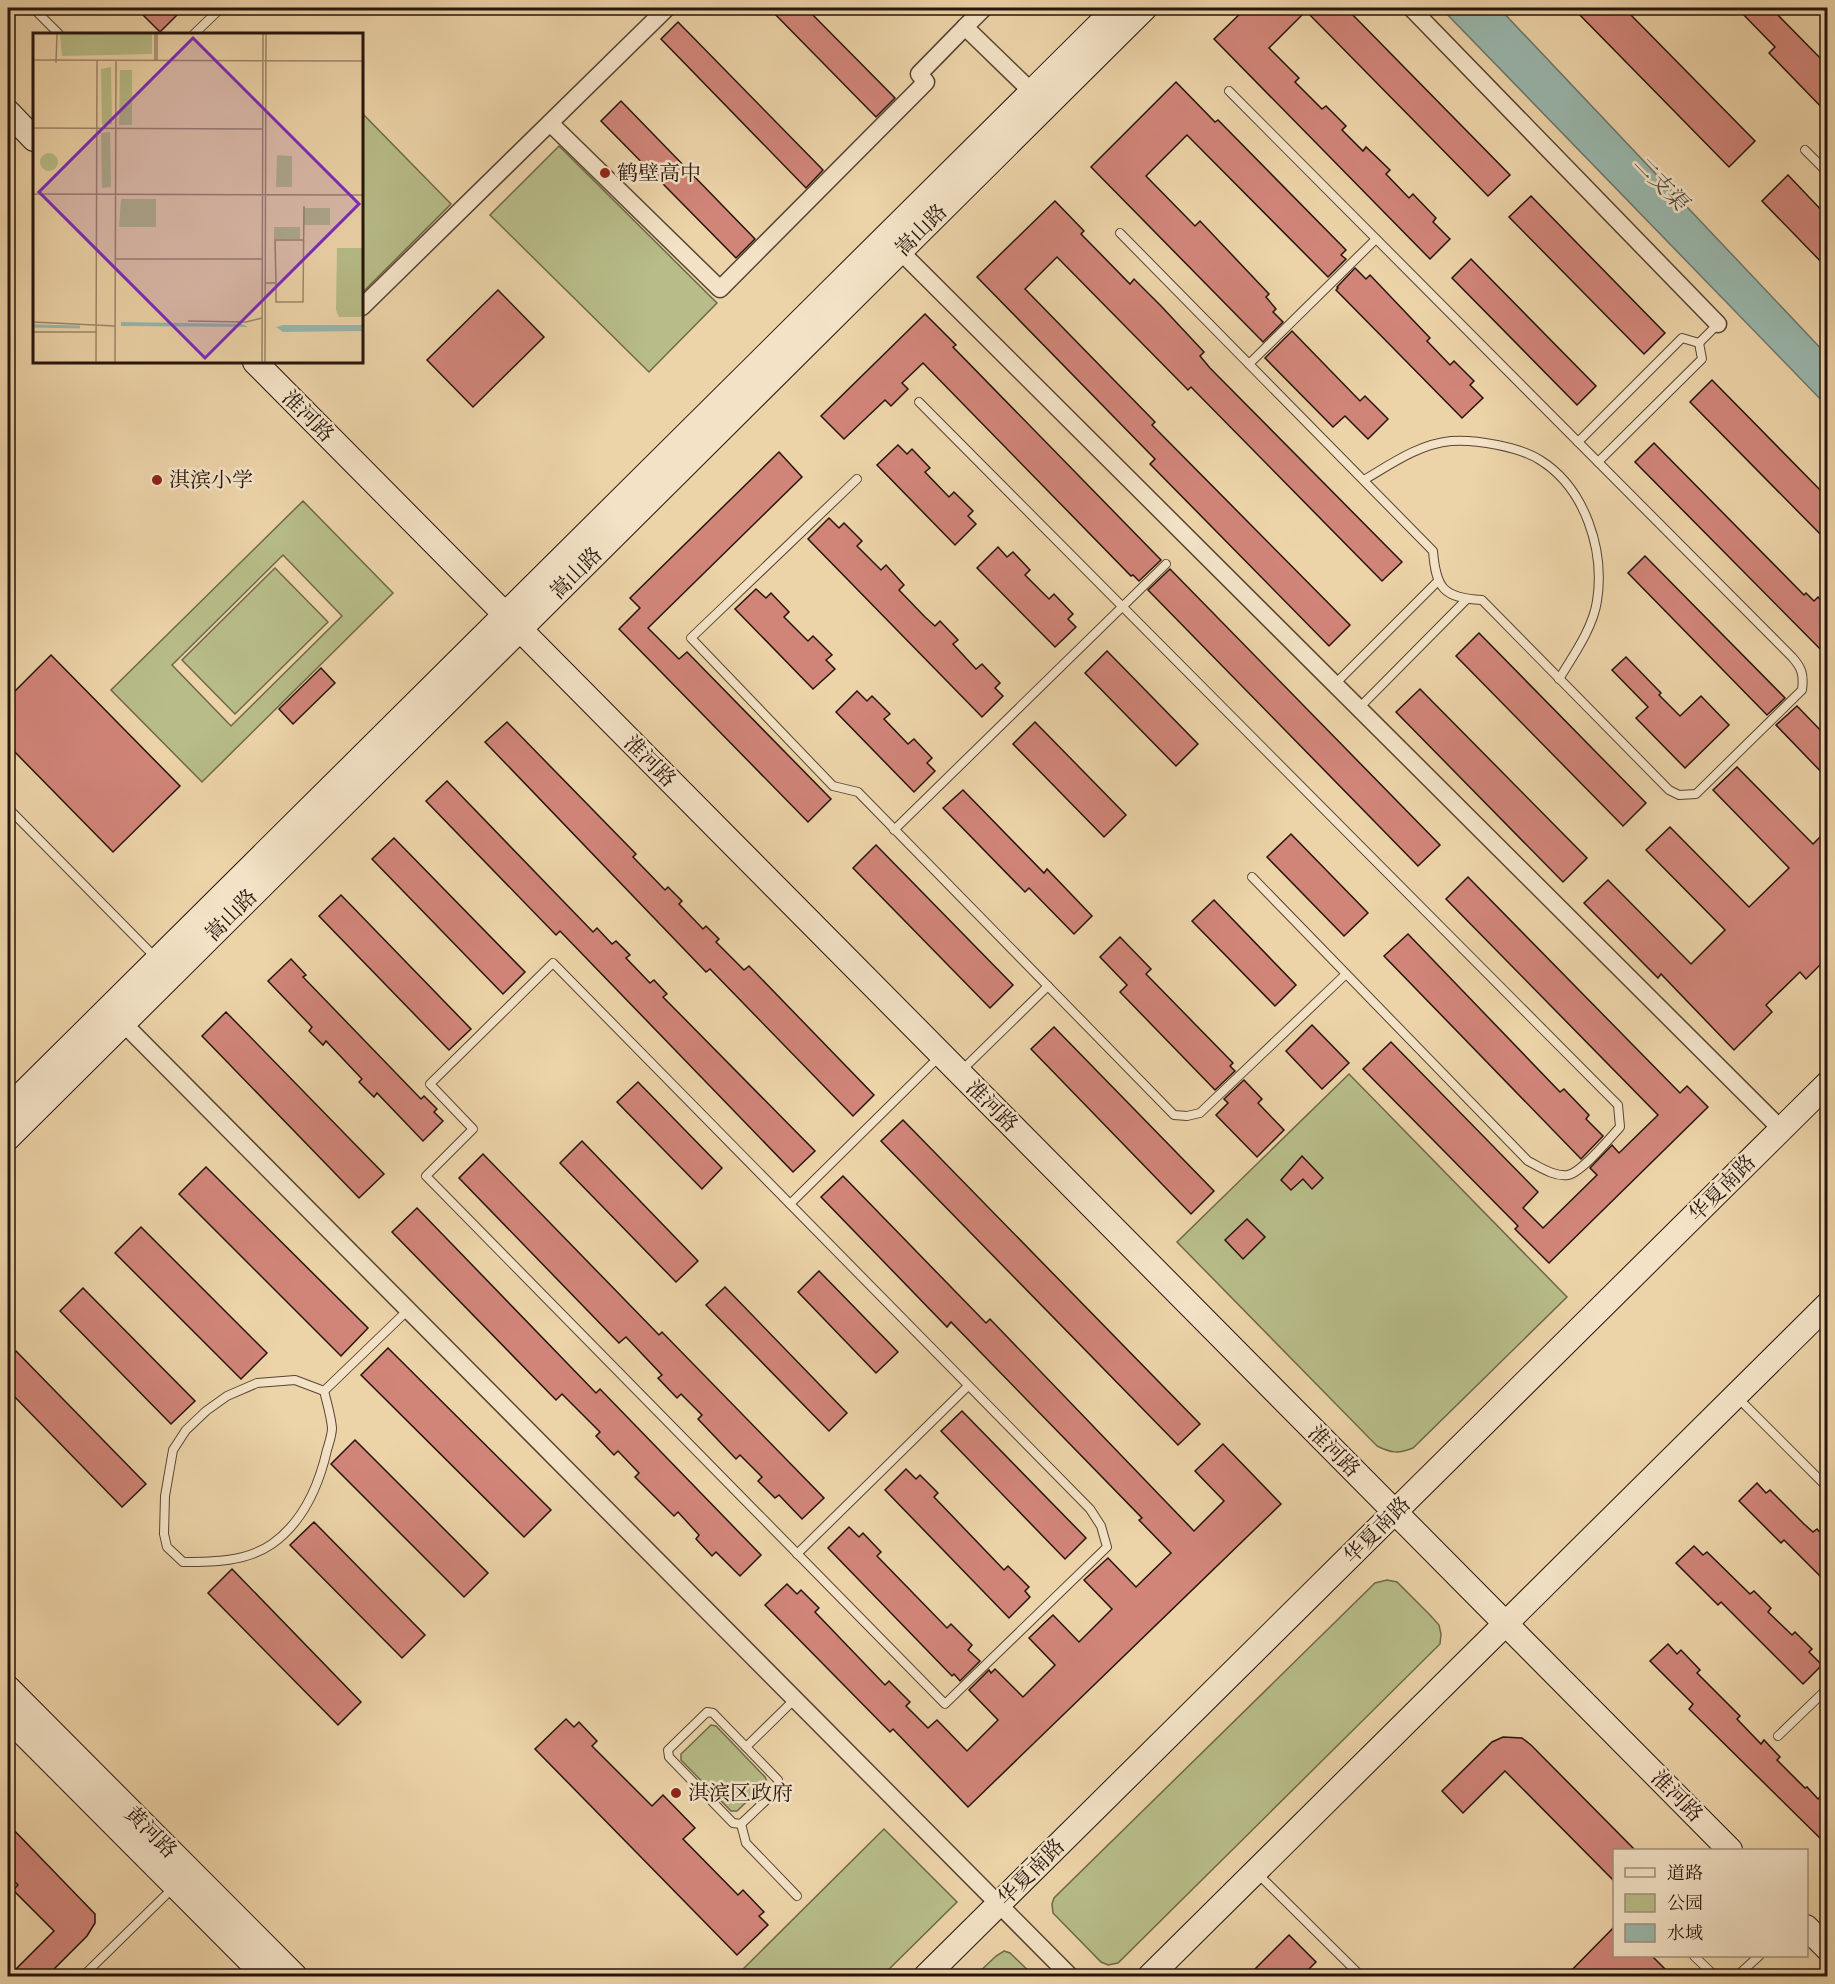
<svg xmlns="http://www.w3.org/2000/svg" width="1835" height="1984" font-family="'Old Standard TT','Noto Serif SC',serif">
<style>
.green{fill:#b7bc88;stroke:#6f684a;stroke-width:1.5;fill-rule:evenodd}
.water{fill:#99b7ad;stroke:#6b766d;stroke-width:1.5}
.building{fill:#d18579;stroke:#27150c;stroke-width:1.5}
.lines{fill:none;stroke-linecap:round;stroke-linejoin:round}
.lane-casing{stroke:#584433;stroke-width:10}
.street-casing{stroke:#584433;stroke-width:19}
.secondary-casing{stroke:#27150c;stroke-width:26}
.lane{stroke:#f3e2c6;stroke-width:8}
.street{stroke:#f3e2c6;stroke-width:16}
.secondary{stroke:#f3e2c6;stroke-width:24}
.poi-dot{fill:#8f2418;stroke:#f3e2c6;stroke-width:2}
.labels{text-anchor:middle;stroke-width:5;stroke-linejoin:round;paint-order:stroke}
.poi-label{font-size:21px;fill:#27150c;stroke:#f3e2c6;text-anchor:start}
.street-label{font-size:21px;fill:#27150c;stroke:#f3e2c6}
.water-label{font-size:22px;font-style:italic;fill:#4f4e44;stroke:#f3e2c6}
.inset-river{fill:none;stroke:#99b7ad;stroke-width:3}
.inset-road{fill:none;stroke:#9d876a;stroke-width:1.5}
.view{fill:#7b2cbf;fill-opacity:0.15;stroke:#7b2cbf;stroke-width:3}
.inset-edge{fill:none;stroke:#27150c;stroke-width:3}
</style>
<rect width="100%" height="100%" fill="#ecd3a8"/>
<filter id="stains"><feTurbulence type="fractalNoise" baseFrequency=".00333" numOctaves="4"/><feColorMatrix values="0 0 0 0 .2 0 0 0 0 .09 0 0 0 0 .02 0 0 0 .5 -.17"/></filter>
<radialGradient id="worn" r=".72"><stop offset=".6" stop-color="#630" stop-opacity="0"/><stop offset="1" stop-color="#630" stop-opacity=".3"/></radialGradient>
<!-- green -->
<g class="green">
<path d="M362 113 451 204 362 293Z"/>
<path d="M559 146 717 303 649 372 490 215Z"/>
<path d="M303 501 393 593 202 782 111 690ZM283 555 342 616 231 726 172 665Z"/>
<path d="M275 568 328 622 235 714 182 660Z"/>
<path d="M1349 1074 1567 1297 1413 1448C1398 1454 1391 1453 1377 1446L1177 1242Z"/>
<path d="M1387 1580 1397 1582 1430 1615 1439 1625 1441 1634 1440 1644 1118 1963 1108 1965 1101 1962 1053 1913 1052 1904 1054 1898 1375 1583Z"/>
<path d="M711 1725 716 1726 765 1777 767 1782 737 1811H731L681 1760V1754Z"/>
<path d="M884 1829 957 1902 882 1976H736Z"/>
<path d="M1004 1951 1010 1953 1034 1976H975L996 1956Z"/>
</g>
<!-- water -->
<path class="water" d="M1441 8H1499L1827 355V406Z"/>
<!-- building -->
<g class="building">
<path d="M136 8H184L160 32Z"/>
<path d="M769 8H806L895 98 876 117Z"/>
<path d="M1246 8H1346L1510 175 1488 196 1306 11 1269 48 1299 78 1295 82 1322 109 1326 106 1346 126 1342 130 1363 151 1366 147 1390 170 1386 174 1409 198 1413 194 1436 218 1433 222 1450 239 1430 259 1214 39Z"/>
<path d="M1573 8H1624L1755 141 1729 167Z"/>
<path d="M1737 8H1771L1827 65V113L1769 53 1775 47Z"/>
<path d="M678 22 823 170 806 188 661 39Z"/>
<path d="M1176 82 1215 122 1218 120 1346 250 1341 255 1346 259 1328 277 1187 135 1146 176 1195 226 1200 221 1269 294 1266 297 1276 309 1273 312 1283 322 1263 342 1091 167Z"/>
<path d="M621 101 755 239 736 258 601 121Z"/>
<path d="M1788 175 1827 216V268L1762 201Z"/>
<path d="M1531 196 1665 333 1644 354 1509 217Z"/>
<path d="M1055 201 1084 231 1081 234 1130 284 1134 279 1161 306 1204 352 1200 356 1210 368 1402 562 1382 581 1191 387 1188 390 1057 257 1025 289 1155 422 1152 425 1350 625 1329 646 1150 464 1155 459 977 277Z"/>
<path d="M1471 259 1596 386 1577 405 1452 278Z"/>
<path d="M1355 268 1366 279 1370 275 1430 338 1427 341 1450 365 1454 361 1474 381 1470 385 1483 398 1462 418 1336 290 1338 288 1337 287Z"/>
<path d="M498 290 544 337 473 407 427 360Z"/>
<path d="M925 314 956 345 953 347 1161 560 1139 581 1133 575 1131 576 923 363 902 383 908 389 891 406 885 400 844 439 821 416Z"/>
<path d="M1292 331 1360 401 1365 396 1388 419 1368 439 1345 416 1333 427 1265 358Z"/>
<path d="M1712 380 1827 497V541L1690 402Z"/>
<path d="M1654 443 1804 595 1806 593 1814 601 1818 597 1827 607V656L1635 462Z"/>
<path d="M898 445 907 454 912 449 930 468 925 472 949 497 954 492 973 511 968 516 976 524 955 545 877 465Z"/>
<path d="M779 452 802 477 648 628 679 659 687 652 831 799 808 822 619 629 640 608 630 598Z"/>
<path d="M829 518 839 528 844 523 862 541 857 546 881 570 886 565 904 585 899 590 925 617 935 626 940 621 958 640 953 644 976 669 982 664 1000 683 995 688 1003 696 982 717 808 539Z"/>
<path d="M998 547 1007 557 1013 552 1030 570 1025 575 1049 599 1054 594 1073 614 1068 619 1076 627 1055 647 977 568Z"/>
<path d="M1645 556 1785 698 1767 715 1628 573Z"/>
<path d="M1170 569 1440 845 1418 866 1148 590Z"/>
<path d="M756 589 766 598 771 593 789 612 784 617 808 641 813 636 832 655 826 660 835 669 813 689 735 609Z"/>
<path d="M1479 633 1646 803 1623 826 1456 656Z"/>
<path d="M1107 651 1198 744 1176 766 1085 673Z"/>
<path d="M51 655 180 786 113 852 8 745V698Z"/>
<path d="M1626 657 1661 693 1659 695 1680 716 1701 696 1729 725 1685 768 1636 718 1648 707 1612 670Z"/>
<path d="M321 668 335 683 293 724 279 709Z"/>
<path d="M1420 689 1587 858 1563 882 1396 712Z"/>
<path d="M857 691 867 701 872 696 890 714 884 719 908 744 914 739 932 758 927 763 935 771 914 792 836 712Z"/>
<path d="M1797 706 1827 737V778L1776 725Z"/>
<path d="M507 722 636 854 633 857 665 890 668 887 682 901 679 904 703 929 706 926 719 939 716 942 744 970 749 966 874 1095 853 1116 710 969 706 972 485 742Z"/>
<path d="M1035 722 1126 815 1104 837 1013 744Z"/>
<path d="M1737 767 1813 844 1827 830V958L1806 979 1800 972 1766 1005 1772 1012 1734 1050 1661 974 1658 978 1584 903 1608 880 1691 964 1725 930 1646 850 1670 827 1749 907 1789 868 1713 790Z"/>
<path d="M447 781 593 932 597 928 612 944 616 941 630 955 626 958 650 983 654 980 667 994 663 997 815 1151 793 1172 560 931 556 935 426 801Z"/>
<path d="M963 790 1044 873 1047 869 1092 916 1074 934 1029 888 1025 892 943 808Z"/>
<path d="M1291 834 1368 913 1344 936 1267 857Z"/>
<path d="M394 838 525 972 503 994 372 859Z"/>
<path d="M876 845 1013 985 990 1008 853 868Z"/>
<path d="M1468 877 1680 1093 1687 1086 1708 1107 1549 1263 1515 1229 1518 1226 1363 1069 1391 1042 1538 1192 1523 1208 1543 1228 1597 1175 1590 1168 1612 1145 1619 1153 1658 1115 1446 899Z"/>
<path d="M341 895 471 1029 449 1050 319 916Z"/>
<path d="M1214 900 1296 985 1275 1006 1192 921Z"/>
<path d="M1408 934 1560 1092 1564 1089 1589 1115 1586 1119 1603 1136 1581 1159 1384 956Z"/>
<path d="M1120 937 1151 969 1146 974 1233 1063 1230 1066 1235 1071 1215 1090 1120 992 1127 985 1100 957Z"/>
<path d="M291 959 306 975 303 977 421 1099 424 1096 437 1109 434 1112 443 1121 423 1141 377 1093 374 1097 359 1082 362 1079 326 1041 323 1045 309 1031 312 1027 268 981Z"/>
<path d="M226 1012 384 1174 359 1198 202 1036Z"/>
<path d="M1312 1025 1349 1063 1322 1089 1286 1051Z"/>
<path d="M1054 1027 1214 1191 1191 1214 1031 1049Z"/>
<path d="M1244 1080 1262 1099 1258 1103 1284 1130 1257 1157 1216 1115 1228 1103 1224 1099Z"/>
<path d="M638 1082 722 1168 702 1189 617 1102Z"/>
<path d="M903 1120 1200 1424 1178 1445 881 1141Z"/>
<path d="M582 1141 698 1261 676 1282 560 1163Z"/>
<path d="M483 1154 659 1335 662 1332 824 1498 802 1519 779 1495 775 1498 758 1481 762 1477 740 1455 736 1459 698 1419 702 1415 681 1394 677 1398 658 1378 662 1375 626 1337 619 1343 459 1178Z"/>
<path d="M1302 1156 1323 1178 1312 1189 1303 1179 1291 1190 1281 1180Z"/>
<path d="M206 1167 368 1328 341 1356 179 1194Z"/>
<path d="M843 1176 986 1323 990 1319 1194 1531 1224 1501 1195 1471 1223 1444 1281 1504 968 1807 893 1729 890 1732 765 1605 787 1584 797 1594 801 1590 819 1608 815 1612 885 1685 889 1681 910 1702 906 1706 928 1728 937 1720 967 1751 998 1720 969 1690 989 1670 991 1673 995 1669 1023 1697 1055 1665 1029 1638 1053 1615 1079 1642 1112 1609 1084 1580 1108 1558 1136 1587 1171 1553 1139 1520 1142 1518 951 1322 947 1327 821 1197Z"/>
<path d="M417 1208 596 1393 600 1389 761 1555 740 1576 716 1552 712 1556 696 1539 699 1535 678 1512 674 1516 635 1477 639 1473 618 1451 614 1455 596 1436 600 1432 562 1394 556 1400 392 1232Z"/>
<path d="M1247 1219 1265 1237 1243 1259 1225 1240Z"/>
<path d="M141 1227 267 1353 241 1379 115 1253Z"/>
<path d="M819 1271 898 1352 876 1373 798 1292Z"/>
<path d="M725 1287 847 1413 829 1431 706 1305Z"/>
<path d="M83 1288 195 1401 171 1424 60 1311Z"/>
<path d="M388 1348 551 1510 524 1537 361 1375Z"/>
<path d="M16 1351 146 1484 122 1507 8 1390V1360Z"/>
<path d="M962 1411 1086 1538 1065 1559 941 1431Z"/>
<path d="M355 1440 488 1573 464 1597 331 1464Z"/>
<path d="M906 1469 916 1479 920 1475 938 1493 934 1497 1004 1570 1008 1566 1029 1587 1025 1591 1030 1597 1009 1618 885 1490Z"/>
<path d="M1757 1483 1766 1493 1770 1490 1804 1524 1813 1532 1817 1529 1827 1540V1583L1784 1540 1781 1543 1739 1501Z"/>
<path d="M314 1522 425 1635 402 1658 290 1545Z"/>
<path d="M849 1527 859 1537 863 1533 881 1552 877 1556 947 1628 951 1624 972 1645 968 1650 980 1661 960 1681 954 1674 952 1676 828 1548Z"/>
<path d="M1694 1546 1703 1555 1707 1552 1750 1594 1754 1591 1771 1608 1768 1612 1792 1635 1795 1632 1812 1649 1809 1652 1822 1665 1803 1684 1721 1602 1718 1605 1676 1563Z"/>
<path d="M232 1569 361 1702 338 1725 208 1593Z"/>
<path d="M1668 1644 1677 1654 1681 1650 1700 1670 1697 1673 1740 1716 1737 1719 1761 1744 1764 1740 1780 1757 1777 1760 1805 1788 1807 1787 1818 1799 1827 1790V1845L1689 1709 1693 1704 1650 1661Z"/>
<path d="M566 1719 574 1727 579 1722 597 1741 592 1746 652 1806 663 1795 695 1828 683 1839 738 1895 743 1890 764 1912 759 1916 768 1925 737 1955 535 1749Z"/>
<path d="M1503 1737 1522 1738 1531 1745 1636 1851H1614V1881L1505 1771 1463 1813 1442 1791 1492 1742Z"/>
<path d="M8 1824 95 1914V1923L87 1936 46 1977H8L54 1931 13 1890 18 1885 8 1875Z"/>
<path d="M1614 1927V1956H1652L1673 1977H1565Z"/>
<path d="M1289 1935 1316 1962 1301 1977H1247Z"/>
</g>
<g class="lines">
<!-- lane casing -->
<g class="lane-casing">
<g id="lane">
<path d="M33 8 59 34"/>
<path d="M194 34 221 8"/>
<path d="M1805 150 1828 173"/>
<path d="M1120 233 1433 551C1436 588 1443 598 1482 600L1669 790 1679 795 1696 794 1802 690C1804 675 1802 668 1792 657L1229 91"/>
<path d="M1699 343 1718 324"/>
<path d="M1249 364 1376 239"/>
<path d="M919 402 1618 1105 1620 1127C1609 1139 1582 1172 1568 1175 1554 1177 1540 1167 1528 1161L1252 877"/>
<path d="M1578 442 1682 338 1699 343 1702 359 1598 462"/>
<path d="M857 479 691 638 833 786 858 792 1174 1115 1187 1116 1200 1113 1346 974"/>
<path d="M1364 480C1391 464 1419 444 1451 441 1475 439 1520 447 1540 460 1585 488 1605 550 1597 601 1593 628 1573 656 1559 679"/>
<path d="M1335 684 1438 581"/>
<path d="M1359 708 1466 600"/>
<path d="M8 808 157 959"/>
<path d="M894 830 1166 564"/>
<path d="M553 963 1090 1509 1101 1526 1107 1547 945 1704 426 1176 473 1129 430 1084Z"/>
<path d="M960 1072 1048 986"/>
<path d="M790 1204 941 1055"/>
<path d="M295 1380 324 1391C327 1403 331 1416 332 1428 332 1435 329 1443 327 1450 319 1485 303 1522 272 1544 246 1562 213 1562 183 1562L167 1547 164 1534 165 1496 173 1450 186 1430 206 1411 227 1396 257 1383Z"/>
<path d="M324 1391 408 1310"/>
<path d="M1738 1398 1828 1488"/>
<path d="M797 1554 968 1386"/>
<path d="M707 1712 713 1713 778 1780 780 1787 741 1824 733 1823 669 1757 668 1750Z"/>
<path d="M1778 1736 1828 1688"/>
<path d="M746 1747 795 1699"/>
<path d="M741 1824 746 1843 797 1896"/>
<path d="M1257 1873 1361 1976"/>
<path d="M1694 1956 1715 1976"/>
<path d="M83 1976 175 1886"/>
<path d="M1737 1976 1759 1956"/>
</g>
</g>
<!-- street casing -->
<g class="street-casing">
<g id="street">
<path d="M1411 8 1718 324"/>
<path d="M965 27 984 8"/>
<path d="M550 123 720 289 926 82 919 74 965 27 1031 91"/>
<path d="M900 251 1781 1129"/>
<path d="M362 307 667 8"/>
<path d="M123 1023 1070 1976"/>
</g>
</g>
<!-- secondary casing -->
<g class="secondary-casing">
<g id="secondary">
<path d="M8 112 34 139"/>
<path d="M255 362 1730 1850"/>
<path d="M8 1108 1116 8"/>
<path d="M8 1138 1145 8"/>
<path d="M8 1688 295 1976"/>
<path d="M8 1718 265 1976"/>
<path d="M1806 1927 1828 1949"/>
<path d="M926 1976 1828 1083"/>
<path d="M1150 1976 1828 1304"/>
</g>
</g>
<!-- lane -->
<use href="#lane" class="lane"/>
<!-- street -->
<use href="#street" class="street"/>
<!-- secondary -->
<use href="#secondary" class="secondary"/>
</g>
<!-- markers -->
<g class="poi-dot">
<circle cx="605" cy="173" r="6"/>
<circle cx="157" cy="480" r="6"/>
<circle cx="676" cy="1793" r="6"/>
</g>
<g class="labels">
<!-- poi labels -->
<g class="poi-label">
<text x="617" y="180">鹤壁高中</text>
<text x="169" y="487">淇滨小学</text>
<text x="688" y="1800">淇滨区政府</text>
</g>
<!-- street labels -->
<g class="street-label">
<text transform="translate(921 230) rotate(-45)" y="7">嵩山路</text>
<text transform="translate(308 416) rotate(45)" y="7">淮河路</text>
<text transform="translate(576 573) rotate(-45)" y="7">嵩山路</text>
<text transform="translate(650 761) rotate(45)" y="7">淮河路</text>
<text transform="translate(231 915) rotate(-45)" y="7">嵩山路</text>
<text transform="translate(992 1106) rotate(45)" y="7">淮河路</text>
<text transform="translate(1722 1188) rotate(-45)" y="7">华夏南路</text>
<text transform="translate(1334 1451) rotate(45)" y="7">淮河路</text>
<text transform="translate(1377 1530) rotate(-45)" y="7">华夏南路</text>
<text transform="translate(1677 1796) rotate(45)" y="7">淮河路</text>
<text transform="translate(151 1832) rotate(45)" y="7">黄河路</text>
<text transform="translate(1031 1872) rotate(-45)" y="7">华夏南路</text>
</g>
<!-- water labels -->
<g class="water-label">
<text transform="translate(1661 182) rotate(46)" y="8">二支渠</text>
</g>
</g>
<!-- overview -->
<g transform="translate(33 33)">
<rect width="330" height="330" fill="#ecd3a8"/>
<path d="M27 1H119V21L29 23ZM78 34 79 91 69 92 68 36ZM87 37H99V92H86ZM77 99 78 154 69 155 68 100ZM7 129a9 9 0 1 1 18 0a9 9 0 1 1-18 0ZM244 122 259 123V154H243ZM88 166H123V194H86ZM271 175H297V192H271ZM241 194H267V206H241ZM304 215H330V284H306L303 277Z" fill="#b7bc88"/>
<path d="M88 289 209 291 215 294 88 293ZM250 292H330V298L250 299 243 294Z" fill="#99b7ad"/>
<path class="inset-river" d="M0 293 47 294"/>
<path class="inset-road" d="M0 27 330 28M122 28V1M124 28V1M23 30 24 1M0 95 229 96M0 161 330 162M82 226H230M233 250H243L242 207H270M243 250V269H270L271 173M155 288 213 289 229 285M0 289 82 293M0 299H63M63 329 64 27M82 329 83 28M229 329 230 1M232 329 233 1"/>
<path class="view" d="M160 5 326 171 172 325 6 159Z"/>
<rect width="330" height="330" class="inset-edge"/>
</g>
<!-- margin -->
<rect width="1835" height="1984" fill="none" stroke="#ecd3a8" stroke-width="30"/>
<rect x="9" y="9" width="1817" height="1966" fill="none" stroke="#27150c" stroke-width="3"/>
<rect x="15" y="15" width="1805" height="1954" fill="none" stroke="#27150c" stroke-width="1.5"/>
<!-- legend -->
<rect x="1613" y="1849" width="195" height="108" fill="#f3e2c6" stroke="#a1907c" stroke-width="1.5"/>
<rect x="1625" y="1868" width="30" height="9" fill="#f3e2c6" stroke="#a1907c" stroke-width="1.5"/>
<text x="1667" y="1879" font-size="18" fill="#27150c">道路</text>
<rect x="1625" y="1894" width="30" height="18" fill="#b7bc88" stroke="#a1907c" stroke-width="1.5"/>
<text x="1667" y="1909" font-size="18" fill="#27150c">公园</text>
<rect x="1625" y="1924" width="30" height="18" fill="#99b7ad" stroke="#a1907c" stroke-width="1.5"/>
<text x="1667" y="1939" font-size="18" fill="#27150c">水域</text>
<rect width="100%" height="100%" filter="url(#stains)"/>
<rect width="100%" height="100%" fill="url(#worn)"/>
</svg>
